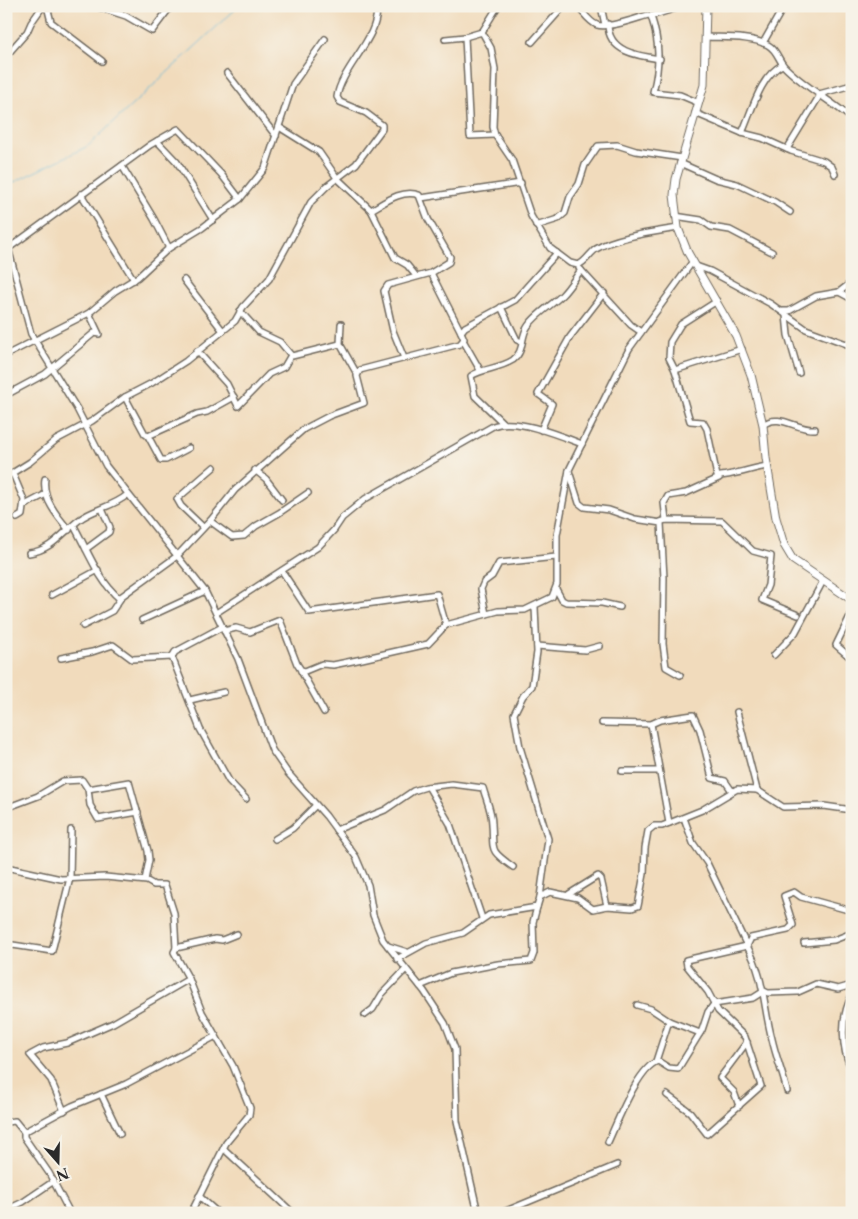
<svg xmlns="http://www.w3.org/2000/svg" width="858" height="1219" font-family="'Libre Caslon Text',serif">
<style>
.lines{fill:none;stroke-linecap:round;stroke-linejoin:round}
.stream{stroke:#59b4d7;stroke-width:1}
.street-casing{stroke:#70695e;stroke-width:8}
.secondary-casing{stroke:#70695e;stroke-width:9}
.street{stroke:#fff;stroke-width:5}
.secondary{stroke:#fff;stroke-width:7}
</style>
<rect width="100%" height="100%" fill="#f7f3e8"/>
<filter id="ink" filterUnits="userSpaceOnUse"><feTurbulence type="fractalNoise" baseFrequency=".02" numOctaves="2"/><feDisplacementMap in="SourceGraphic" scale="10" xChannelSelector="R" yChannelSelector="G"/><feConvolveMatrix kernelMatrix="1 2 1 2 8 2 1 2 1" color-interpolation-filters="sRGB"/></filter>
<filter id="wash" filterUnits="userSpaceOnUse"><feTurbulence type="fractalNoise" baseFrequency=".0096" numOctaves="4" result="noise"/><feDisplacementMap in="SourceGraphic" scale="20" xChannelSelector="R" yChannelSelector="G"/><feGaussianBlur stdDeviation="1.12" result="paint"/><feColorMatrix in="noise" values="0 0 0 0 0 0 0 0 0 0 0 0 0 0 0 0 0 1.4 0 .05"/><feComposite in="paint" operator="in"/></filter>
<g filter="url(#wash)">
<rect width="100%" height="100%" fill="#f1dbbc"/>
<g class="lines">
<!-- stream -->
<g class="stream">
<path d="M260 6 374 7"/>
<path d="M6 186 88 146 239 6"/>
</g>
</g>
</g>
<g filter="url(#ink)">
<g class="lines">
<!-- street casing -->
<g class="street-casing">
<g id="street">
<path d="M47 6 51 22 102 61"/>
<path d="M95 6 126 16 152 31 171 6"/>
<path d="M577 6C582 11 590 23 597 25 608 29 637 18 648 15L651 16 683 6"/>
<path d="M601 6 605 25"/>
<path d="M651 16C660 43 660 65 653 92L680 95 699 103"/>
<path d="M608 24C608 52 638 56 660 59"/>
<path d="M482 32 498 6"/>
<path d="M465 37 470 136 495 135"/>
<path d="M706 37C725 38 750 36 768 45 777 50 778 59 784 66 804 87 831 100 852 119"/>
<path d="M445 39 465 37 482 32 491 48 495 69 493 127 495 135 512 160 531 216 550 248 570 263 578 265C586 262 589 254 596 249 615 237 655 232 678 228"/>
<path d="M532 42 564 6"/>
<path d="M763 43 784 6"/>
<path d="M6 56 27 32 31 23 43 6"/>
<path d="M227 73 276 136"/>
<path d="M819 94 852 85"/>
<path d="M695 113 742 133 762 138 791 151 824 161 832 167 835 174"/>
<path d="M279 127 319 152 337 178 371 210 395 258 407 265 416 276"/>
<path d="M742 133C752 111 760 76 782 65"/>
<path d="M157 141 177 162 213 220"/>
<path d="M787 149 820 95"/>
<path d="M680 163 716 179 737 184 775 202 790 212"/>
<path d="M122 166 154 219 169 248"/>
<path d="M81 194 134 280"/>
<path d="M421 198 521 183"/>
<path d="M371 210C385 202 402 189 419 195L428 219 450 257 449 262 431 273 388 285 384 291 393 331 404 358"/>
<path d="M675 216 701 220 711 227 730 230 772 252"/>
<path d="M536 226 558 219 565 213 570 197 579 184 585 165 598 146 617 145 636 151 682 158"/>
<path d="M6 240 31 334 77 409 106 466 205 591 238 659 272 750 287 772 326 816 356 857 368 885 373 915 383 940 424 991 445 1023 455 1049 457 1121 478 1213"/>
<path d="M9 248 150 145 178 129 221 174 240 199"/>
<path d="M696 266 710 271 771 304 806 329 852 346"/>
<path d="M579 268 631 325 641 332"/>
<path d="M431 273 461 332 465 327 515 300 557 253"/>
<path d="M184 280 223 331"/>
<path d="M839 292 852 299"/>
<path d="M717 301 681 324 670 342 669 358 675 370 690 421 703 422 707 429 717 476C722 478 758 467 767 466"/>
<path d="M501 307 517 340 522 342"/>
<path d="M783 311H789L816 296 839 292 852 282"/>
<path d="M786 315 788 335 799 373"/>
<path d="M341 324 340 344 357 374"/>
<path d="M464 342 480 370"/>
<path d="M197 351 227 384 238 406 269 374 284 367 291 355 280 342 259 332 240 311"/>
<path d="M6 355 89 313 115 291 138 277 169 248 202 228 240 199 265 168 293 84 325 39"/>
<path d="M292 356 340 344"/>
<path d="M675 370 742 349"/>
<path d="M6 395 45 374 94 333 99 334 89 313"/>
<path d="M125 397 145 434 148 436 197 414 207 412 234 397"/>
<path d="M503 423 475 396 471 376C483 368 499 369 513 360 525 351 520 337 528 326 536 314 552 305 562 295 569 288 575 278 581 270"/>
<path d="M763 425C779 412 798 431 815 429"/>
<path d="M541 430 552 404 538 394 570 337 604 293"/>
<path d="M148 436 161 460H166L189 448"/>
<path d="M255 470 266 479 282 500"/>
<path d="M569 471 579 503 584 507 609 510 635 519 661 523 664 578 663 644 666 667 680 675"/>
<path d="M13 474 24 500 22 515 17 518"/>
<path d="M6 477 30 462 56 440 92 421 125 397 152 383 186 361 235 321 243 307 269 279 311 202 327 186 356 164 382 129V125L366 113 340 102 337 97C341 68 382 35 376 6"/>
<path d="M45 479C42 498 57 516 69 530"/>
<path d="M25 505 46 494"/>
<path d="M666 520 664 503 668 496 686 493 719 478"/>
<path d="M210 521 232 537 244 536 256 526 279 513 308 493"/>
<path d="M660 522 666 520 722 521 753 551 771 556 768 585 762 600 798 615"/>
<path d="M74 526C87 549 99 582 120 599"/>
<path d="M203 527 181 506 177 499 214 467"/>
<path d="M86 549 109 532 110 527 102 509"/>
<path d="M29 553C52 550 62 533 79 520 93 509 113 507 127 495"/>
<path d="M282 571 309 612 437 594 446 625"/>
<path d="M556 589 562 600 566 602 602 603 620 607"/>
<path d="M52 595 98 570"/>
<path d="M535 607 537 652 532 686 523 696 514 714 520 747 548 839 540 897"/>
<path d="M852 612 836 645 852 659"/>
<path d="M216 613 318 547 334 530 342 518 365 499 493 426C515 417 561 436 582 444"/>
<path d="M486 614 481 589 484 582 492 576 499 563 556 557"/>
<path d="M142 620 205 591"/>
<path d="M83 626 112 611 122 596 177 556 210 521 235 490 304 429 329 416 364 403 357 376 360 370 460 344 464 339 461 332"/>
<path d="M222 627 175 652 172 657 200 729 229 781 246 799"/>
<path d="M224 631 236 628 250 632 280 620 297 664 301 670 305 671 322 664 333 665 362 659 428 644 446 625 498 611 525 610 552 597 557 584V535L569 470 629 349 693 261"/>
<path d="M537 646 585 650 600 646"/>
<path d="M774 655 795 633 823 581"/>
<path d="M61 658 92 652 113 645 132 659 172 657"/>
<path d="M301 671 324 712"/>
<path d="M190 700 224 692"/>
<path d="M737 712 757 790"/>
<path d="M602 723 651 724 660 720 693 715 700 730 712 778 725 781 732 791"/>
<path d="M651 724 669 823"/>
<path d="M622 771H659"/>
<path d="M429 788 450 824 482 918"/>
<path d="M88 789 90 805 98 819 138 812"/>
<path d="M6 808 38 796 63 781 82 780 88 789 129 782 148 851 149 860 145 880"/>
<path d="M684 818 693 843 707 863 747 946 751 938 788 930 793 925 784 896 794 892 801 897 852 911"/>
<path d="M336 830 385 810 413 791 426 787 452 784 483 788C486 799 492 812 492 824 494 851 488 849 513 867"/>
<path d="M275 839 293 828 316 805"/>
<path d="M6 867 61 879 105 877 147 881 154 885H165L174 913 176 948 174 952 189 979 202 1012 233 1066 250 1108 249 1115 226 1143 191 1213"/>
<path d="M569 894 598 876 601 879 607 906"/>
<path d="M804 943 834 940 852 933"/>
<path d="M6 944 52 951 70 878 71 830"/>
<path d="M388 946 407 952"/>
<path d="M176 948 215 939 222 940 237 934"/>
<path d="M397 959 426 943 463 933 489 915 537 907 540 897 550 892 578 898 593 909 607 906 632 908 638 906 644 874 645 848 648 831 654 826H662L702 810 737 789 757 790 783 807 824 806 852 810"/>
<path d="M420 986 451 973 498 964 531 961 534 953 533 922 537 907"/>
<path d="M852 995C841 1016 840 1048 852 1069"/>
<path d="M637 1005 651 1009 669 1021 700 1033"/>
<path d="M365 1015 373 1009 382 994 406 969"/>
<path d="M656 1061 669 1021"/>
<path d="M101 1094 120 1134"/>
<path d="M667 1095 690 1112 707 1134 761 1086 745 1037 718 1011 708 992 687 966 686 960 747 946C765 978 763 1006 772 1039 776 1057 783 1074 787 1091"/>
<path d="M739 1106 734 1092 720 1078 747 1042"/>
<path d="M64 1111 51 1080 30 1055 43 1048 67 1043 113 1023 189 979"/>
<path d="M6 1122 15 1121 24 1132"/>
<path d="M608 1142C617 1123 638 1067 658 1061L669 1068 678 1069 702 1030 708 1012 714 1004 753 998 764 991 768 993 798 992 816 984 838 989 852 985"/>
<path d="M224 1149 293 1213"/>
<path d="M199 1196 218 1213"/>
<path d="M6 1210 23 1202 54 1181"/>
<path d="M70 1213 49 1173 24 1137V1132L72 1106 126 1084 216 1036"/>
<path d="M501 1213 617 1165"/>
</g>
</g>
<!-- secondary casing -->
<g class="secondary-casing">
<path id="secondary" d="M706 6 704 85 676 179 674 195 678 228 688 253 736 336 751 375 763 425 766 458 776 518 784 545 793 560 852 600"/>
</g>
<!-- street -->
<use href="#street" class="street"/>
<!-- secondary -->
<use href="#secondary" class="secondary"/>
</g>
</g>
<!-- margin -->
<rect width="858" height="1219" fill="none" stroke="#f7f3e8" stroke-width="25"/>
<!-- north arrow -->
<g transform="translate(58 1162) rotate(160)" stroke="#f7f3e8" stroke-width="4" paint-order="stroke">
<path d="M0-4L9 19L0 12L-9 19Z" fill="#2b2b2b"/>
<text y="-8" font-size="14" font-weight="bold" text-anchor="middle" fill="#2b2b2b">N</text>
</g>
</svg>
